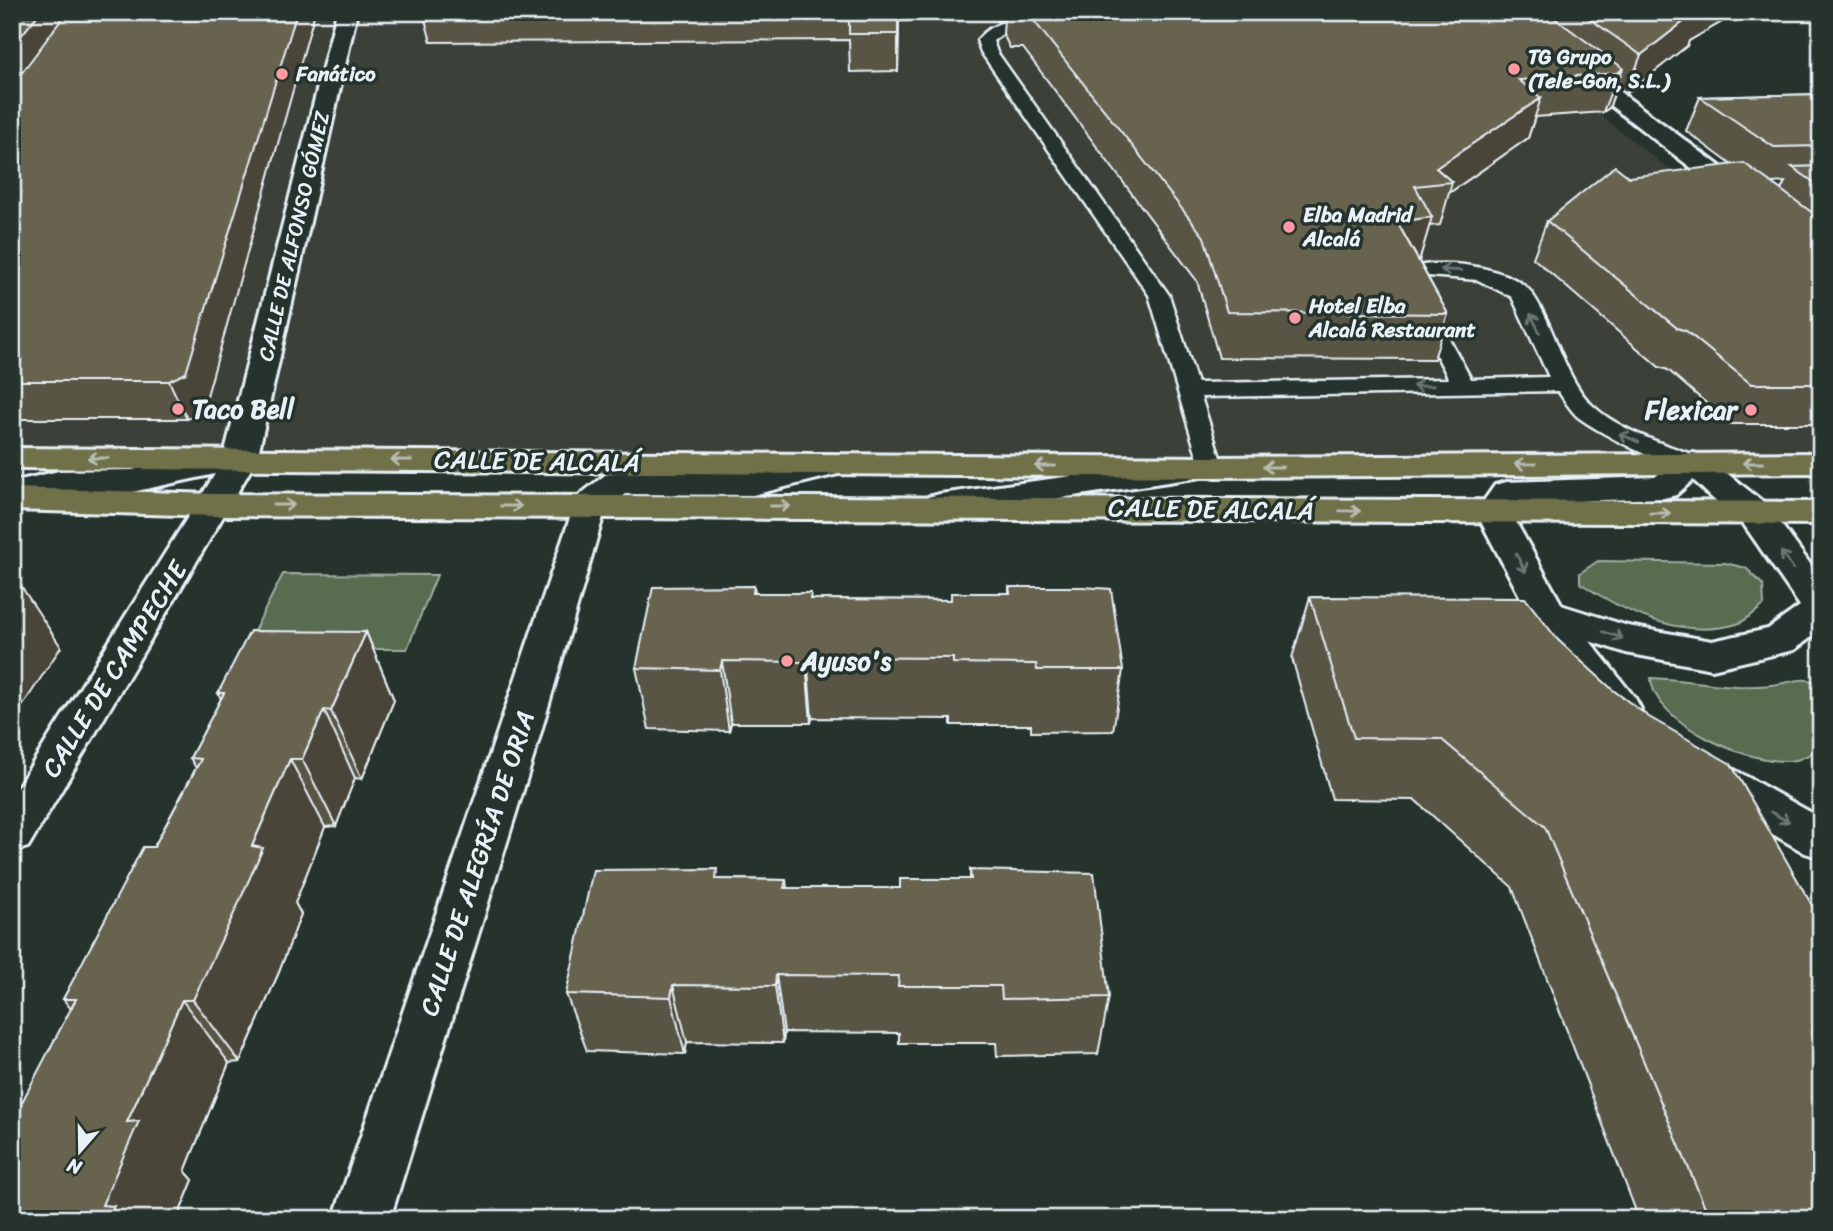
<svg xmlns="http://www.w3.org/2000/svg" width="1833" height="1231" font-family="Sriracha,sans-serif">
<style>
.built{fill:#3a4138}
.green{fill:#586c50;stroke:#a0aea4;stroke-width:2}
.lines{fill:none;stroke-linecap:round;stroke-linejoin:round}
.service-casing{stroke:#e8f1f8;stroke-width:5}
.minor-casing{stroke:#e8f1f8;stroke-width:6}
.tertiary-casing{stroke:#e8f1f8;stroke-width:6}
.primary-casing{stroke:#e8f1f8;stroke-width:6}
.service{fill:#26332d;fill-rule:evenodd}
.minor{fill:#26332d;fill-rule:evenodd}
.tertiary{fill:#26332d;fill-rule:evenodd}
.primary{fill:#70704a;fill-rule:evenodd}
.wall{fill:#595545;stroke:#e8f1f8;stroke-width:2;fill-rule:evenodd}
.shaded-wall{fill:#484538;stroke:#e8f1f8;stroke-width:2}
.building{fill:#676350;stroke:#e8f1f8;stroke-width:2}
.oneway{stroke:#6a7674}
.oneway2{stroke:#b8bdb2}
.poi-dot{fill:#ff9aa2;stroke:#26332d;stroke-width:2.5}
.labels{text-anchor:middle;stroke-width:7;stroke-linejoin:round;paint-order:stroke}
.far-poi-label{font-size:21px;font-weight:bold;fill:#e8f1f8;stroke:#26332d;text-anchor:start}
.far-street-label{font-size:21px;fill:#e8f1f8;stroke:#26332d}
.poi-label{font-size:26px;font-weight:bold;fill:#e8f1f8;stroke:#26332d;text-anchor:start}
.street-label{font-size:26px;fill:#e8f1f8;stroke:#26332d}
</style>
<rect width="100%" height="100%" fill="#26332d"/>
<filter id="ink" filterUnits="userSpaceOnUse"><feTurbulence type="fractalNoise" baseFrequency=".0143" numOctaves="2"/><feDisplacementMap in="SourceGraphic" scale="14" xChannelSelector="R" yChannelSelector="G"/><feConvolveMatrix kernelMatrix="1 2 1 2 8 2 1 2 1" color-interpolation-filters="sRGB"/></filter>
<g filter="url(#ink)">
<!-- built -->
<path class="built" d="M12 12H1468L1821 288V460L12 458Z"/>
<!-- green -->
<g class="green">
<path d="M1598 561 1725 563 1746 568 1763 585 1764 605C1756 611 1746 621 1737 624 1682 640 1625 613 1580 583V573Z"/>
<path d="M283 574 437 575 407 649H245Z"/>
<path d="M1651 678C1696 680 1739 692 1784 683 1799 680 1805 677 1821 684V749C1813 752 1804 758 1796 760 1755 768 1653 724 1651 678Z"/>
</g>
<g class="lines">
<!-- service casing -->
<g class="service-casing">
<path id="service" d="M1042 16 1049 20 1047 23C1027 28 1010 26 993 41L997 52 1169 295 1197 383 1449 379 1400 286 1408 268C1432 262 1458 263 1482 268 1498 272 1519 278 1530 291 1556 325 1561 373 1591 404 1620 432 1665 444 1702 458L1705 463 1702 468C1677 475 1599 433 1578 417 1570 410 1564 399 1558 391L1201 397 1223 467 1220 472H1202L1149 295 981 52 977 40C993 20 1018 18 1042 16ZM1428 276 1478 280 1512 297 1549 377 1471 379 1420 286 1423 277Z"/>
</g>
<!-- minor casing -->
<g class="minor-casing">
<g id="minor">
<path d="M337 12H357L257 459 28 847 12 852V796L215 474 132 492 59 493 12 504V482L59 471 132 470 225 451Z"/>
<path d="M1489 12H1512L1821 241V262L1811 260Z"/>
<path d="M1693 453 1705 456 1767 505 1772 513 1767 521C1737 529 1714 498 1693 480L1676 495 1664 498 1517 503 1506 520 1494 523 1482 520 1476 512 1495 485 1507 482 1655 477 1681 456Z"/>
<path d="M834 455 846 458 851 465 846 472 753 495 625 494 605 510 538 742 390 1219H333L577 497 605 475 617 472 753 473Z"/>
<path d="M1196 459 1208 462 1213 469 1208 476 940 516 928 513 922 505 928 497 940 494Z"/>
<path d="M1821 597V630L1794 650 1712 669 1626 653 1534 623 1529 614 1534 605 1548 601 1628 626 1712 641 1768 629 1807 601Z"/>
</g>
</g>
<!-- tertiary casing -->
<g class="tertiary-casing">
<g id="tertiary">
<path d="M1494 501 1506 504 1563 607 1635 698 1641 709 1635 720 1620 724 1605 720 1534 623 1476 512 1482 504Z"/>
<path d="M1754 502 1767 505 1821 579V620L1807 616 1736 513 1741 505Z"/>
<path d="M1707 758 1722 763 1821 818V858L1805 853 1692 787 1685 775 1692 763Z"/>
</g>
</g>
<!-- primary casing -->
<g class="primary-casing">
<g id="primary">
<path d="M12 448 1211 457 1821 453V473L1211 477 12 468Z"/>
<path d="M12 488 215 494 1821 502V524L215 516 12 510Z"/>
</g>
</g>
<!-- service -->
<use href="#service" class="service"/>
<!-- minor -->
<use href="#minor" class="minor"/>
<!-- tertiary -->
<use href="#tertiary" class="tertiary"/>
<!-- primary -->
<use href="#primary" class="primary"/>
</g>
<!-- wall -->
<g class="wall">
<path d="M12 12 203 410 187 419H12Z"/>
<path d="M423 12H1739L1689 41 1687 46 1626 94 1617 86 1609 108 1603 112 1535 117 1528 138 1449 193 1440 225 1429 226 1419 261 1448 314 1434 359 1219 358 1197 281 1023 48H1010L1003 34 1004 19 997 21 994 14 899 21 898 71 850 72 849 40 431 42Z"/>
<path d="M1821 94V424H1730L1668 370 1659 367 1533 258 1547 221 1732 165 1686 131 1700 97ZM1785 182 1781 190 1771 183Z"/>
<path d="M754 586 755 593H811V599L951 600 1009 593V587L1123 670 1113 731 1031 732V725H951V719L812 718 811 723H731L729 731 649 729 636 668Z"/>
<path d="M1310 597 1558 640 1821 1219H1639L1512 887 1415 800 1332 799 1292 658Z"/>
<path d="M366 632 394 700 362 779 355 778 336 826 325 827 295 903 301 914 279 972 240 1062 229 1063 185 1171 193 1180 177 1219H12L71 1009 63 999 154 847 196 768 190 758 221 699 218 693Z"/>
<path d="M970 870 1109 997 1098 1054 997 1056 996 1043H899V1033L784 1032 783 1043 687 1042 685 1054 587 1051 566 994 719 879 786 880 787 888H900L970 879Z"/>
</g>
<!-- shaded-wall -->
<g class="shaded-wall">
<path d="M40 12H76L12 97V47Z"/>
<path d="M297 12H315L203 410 187 419 169 381Z"/>
<path d="M898 12H994V14L899 21 898 71Z"/>
<path d="M998 12H1004V19L997 21Z"/>
<path d="M1696 12H1739L1689 41 1687 46 1626 94 1641 55Z"/>
<path d="M1623 68 1609 108 1603 112 1618 73Z"/>
<path d="M1541 98 1528 138 1449 193 1452 182 1436 168Z"/>
<path d="M1432 217 1419 261 1397 222Z"/>
<path d="M21 586 61 647 12 722V599Z"/>
<path d="M366 632 394 700 362 779 331 711Z"/>
<path d="M807 657 812 718 811 723 806 662Z"/>
<path d="M722 661 731 723 729 731 720 670Z"/>
<path d="M324 710 355 778 336 826 302 759Z"/>
<path d="M290 759 325 827 295 903 301 914 279 972 240 1062 193 1000 252 846Z"/>
<path d="M776 975 784 1032 783 1043 775 986Z"/>
<path d="M673 985 687 1042 685 1054 671 997Z"/>
<path d="M182 1000 229 1063 185 1171 193 1180 177 1219H108L102 1205 127 1122Z"/>
</g>
<!-- building -->
<g class="building">
<path d="M12 12H40L12 47Z"/>
<path d="M67 12H297L186 373 169 381H12V86Z"/>
<rect x="849" y="12" width="49" height="22"/>
<path d="M1027 12H1546L1623 68 1618 73 1519 80 1541 98 1436 168 1452 182 1415 186 1432 217 1397 222 1448 314 1227 312 1204 237Z"/>
<path d="M1580 12H1696L1641 55Z"/>
<path d="M1821 94V146L1774 147 1700 97Z"/>
<path d="M1744 163 1821 219V384H1751L1686 331 1677 328 1547 221 1615 166 1629 177Z"/>
<path d="M1821 166V187L1792 167Z"/>
<path d="M12 586H21L12 599Z"/>
<path d="M754 586 753 593H811L810 599 951 600V593H1010L1009 587H1082L1111 589 1123 670H1037L1036 664 953 663V658L807 657 806 662 722 661 720 670 636 668 653 587Z"/>
<path d="M1310 597 1525 598 1558 640 1613 690 1649 717 1731 764 1821 921V1219H1710L1545 827 1441 739 1354 738Z"/>
<path d="M250 631 366 632 331 711 324 710 302 759H290L252 846 263 848 237 907 193 1000H182L127 1122 139 1121 102 1205 114 1206 108 1219H12V1121L76 999H63L143 847H154L201 759 190 758 224 693H218Z"/>
<path d="M717 869 716 879 786 880 784 888H900V879H971L970 870 1094 873 1109 997 1002 999 1001 986H898L899 976 776 975 775 986 673 985 671 997 566 994 593 870Z"/>
</g>
<!-- one-way arrows -->
<defs><path id="oneway-shaft" d="M-6 0H5M1.5-3L5.5 0L1.5 3" fill="none" stroke-width="1.6" stroke-linecap="round" stroke-linejoin="round" transform="scale(1.75)"/></defs>
<g class="oneway">
<use href="#oneway-shaft" transform="translate(1451 270) rotate(-177)"/>
<use href="#oneway-shaft" transform="translate(1535 323) rotate(-116)"/>
<use href="#oneway-shaft" transform="translate(1423 386) rotate(179)"/>
<use href="#oneway-shaft" transform="translate(1629 438) rotate(-157)"/>
<use href="#oneway-shaft" transform="translate(1787 560) rotate(-125)"/>
<use href="#oneway-shaft" transform="translate(1521 563) rotate(62)"/>
<use href="#oneway-shaft" transform="translate(1613 635) rotate(18)"/>
<use href="#oneway-shaft" transform="translate(1780 817) rotate(29)"/>
</g>
<g class="oneway2">
<use href="#oneway-shaft" transform="translate(98 458) rotate(-180)"/>
<use href="#oneway-shaft" transform="translate(401 460) rotate(-180)"/>
<use href="#oneway-shaft" transform="translate(1753 463) rotate(180)"/>
<use href="#oneway-shaft" transform="translate(1525 464) rotate(179)"/>
<use href="#oneway-shaft" transform="translate(1045 466) rotate(-180)"/>
<use href="#oneway-shaft" transform="translate(1273 467) rotate(180)"/>
<use href="#oneway-shaft" transform="translate(284 505)"/>
<use href="#oneway-shaft" transform="translate(511 506)"/>
<use href="#oneway-shaft" transform="translate(780 506)"/>
<use href="#oneway-shaft" transform="translate(1350 511) rotate(1)"/>
<use href="#oneway-shaft" transform="translate(1660 513)"/>
</g>
</g>
<!-- markers -->
<g class="poi-dot">
<circle cx="1514" cy="69" r="7"/>
<circle cx="282" cy="74" r="7"/>
<circle cx="1289" cy="227" r="7"/>
<circle cx="1295" cy="318" r="7"/>
<circle cx="178" cy="409" r="7"/>
<circle cx="1751" cy="410" r="7"/>
<circle cx="787" cy="661" r="7"/>
</g>
<g class="labels">
<!-- far-poi labels -->
<g class="far-poi-label">
<text x="1528" y="64">TG Grupo<tspan x="1528" dy="24">(Tele-Gon, S.L.)</tspan></text>
<text x="296" y="81">Fanático</text>
<text x="1303" y="222">Elba Madrid<tspan x="1303" dy="24">Alcalá</tspan></text>
<text x="1309" y="313">Hotel Elba<tspan x="1309" dy="24">Alcalá Restaurant</tspan></text>
</g>
<!-- far-street labels -->
<g class="far-street-label">
<text transform="translate(294 236) rotate(-77)" y="7">CALLE DE ALFONSO GÓMEZ</text>
</g>
<!-- poi labels -->
<g class="poi-label">
<text x="192" y="418">Taco Bell</text>
<text x="1737" y="419" text-anchor="end">Flexicar</text>
<text x="801" y="670">Ayuso's</text>
</g>
<!-- street labels -->
<g class="street-label">
<text transform="translate(537 461) rotate(1)" y="9">CALLE DE ALCALÁ</text>
<text transform="translate(1211 509) rotate(1)" y="9">CALLE DE ALCALÁ</text>
<text transform="translate(114 669) rotate(-58)" y="9">CALLE DE CAMPECHE</text>
<text transform="translate(477 863) rotate(-72)" y="9">CALLE DE ALEGRÍA DE ORIA</text>
</g>
</g>
<!-- margin -->
<rect width="1833" height="1231" fill="none" stroke="#26332d" stroke-width="42"/>
<rect x="21" y="21" width="1791" height="1189" fill="none" stroke="#e8f1f8" stroke-width="2.5" filter="url(#ink)"/>
<!-- north arrow -->
<g transform="translate(80 1151) rotate(200)" stroke="#26332d" stroke-width="5" paint-order="stroke">
<path d="M0-5L12 26L0 18L-12 26Z" fill="#e8f1f8"/>
<text y="-10" font-size="19" font-weight="bold" text-anchor="middle" fill="#e8f1f8">N</text>
</g>
</svg>
